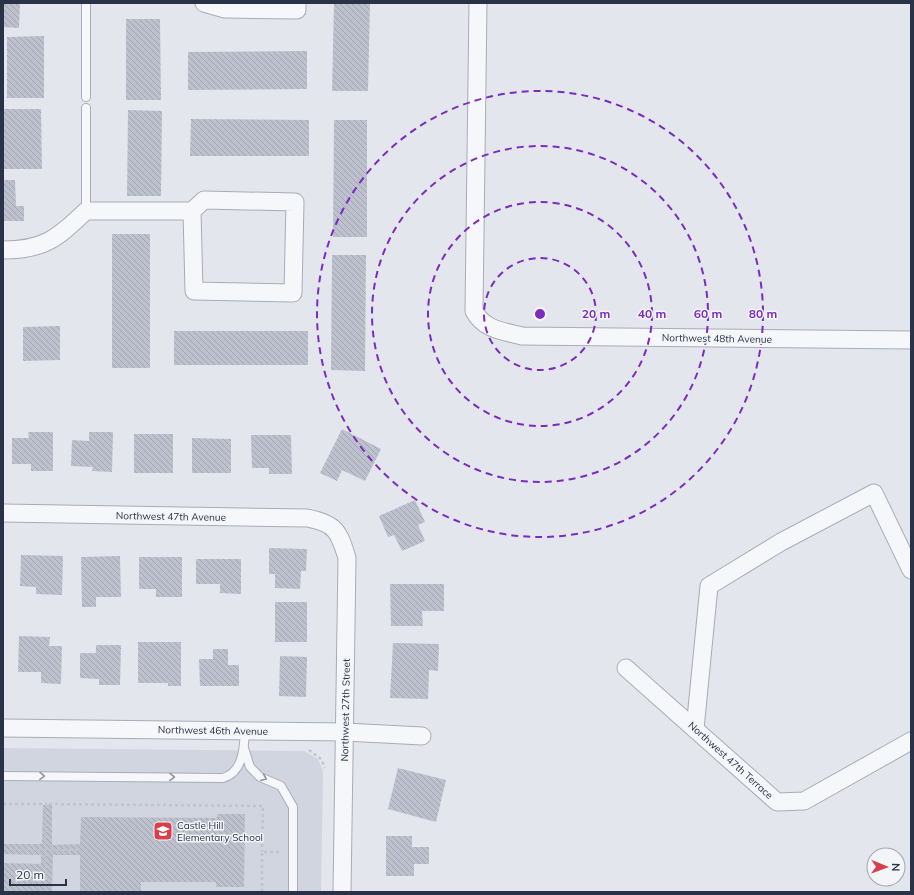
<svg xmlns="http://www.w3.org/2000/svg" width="914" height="895" font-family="Mulish,sans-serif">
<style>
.built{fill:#d1d5df}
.building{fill:url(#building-back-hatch)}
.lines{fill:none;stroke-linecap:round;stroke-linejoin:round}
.service-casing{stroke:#a7acb7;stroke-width:10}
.minor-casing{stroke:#a7acb7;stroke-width:19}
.path{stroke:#c1c4cb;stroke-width:2.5;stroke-dasharray:3 3;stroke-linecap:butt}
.service{stroke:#f6f7fa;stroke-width:8}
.minor{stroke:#f6f7fa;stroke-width:17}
.oneway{stroke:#9094a0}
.ring{fill:none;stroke:#7b2cbf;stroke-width:2;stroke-dasharray:7 5}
.labels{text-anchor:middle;stroke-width:3;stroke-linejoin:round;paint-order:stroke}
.street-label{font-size:10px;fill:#293246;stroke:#f3f5f9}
.poi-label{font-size:10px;fill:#293246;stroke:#f3f5f9;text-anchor:start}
.centre{fill:#7b2cbf;stroke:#f3f5f9;stroke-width:2}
.ring-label{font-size:12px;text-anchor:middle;font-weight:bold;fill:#7b2cbf;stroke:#f3f5f9;stroke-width:3;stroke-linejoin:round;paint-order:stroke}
</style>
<defs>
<pattern id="building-back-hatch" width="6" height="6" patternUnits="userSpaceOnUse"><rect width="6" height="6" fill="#bdc1cd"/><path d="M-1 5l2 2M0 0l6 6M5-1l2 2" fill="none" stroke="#a2a6b1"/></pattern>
</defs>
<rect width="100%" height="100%" fill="#e3e6ec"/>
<!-- built -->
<path class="built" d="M3 748 304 751 318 759 323 771 321 892H3Z"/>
<!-- building -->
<g class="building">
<path d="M3 3H20L19 28 3 27Z"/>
<path d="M334 3H370L368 91H332Z"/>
<path d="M126 19H160L161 100H126Z"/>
<path d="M44 36V98H7V37Z"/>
<path d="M307 51V89L188 90V52Z"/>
<path d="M3 109H41L42 169H3Z"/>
<path d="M128 110 162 111 161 196H127Z"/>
<path d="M191 119 309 120V156H190Z"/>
<path d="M334 120H367V237H333Z"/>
<path d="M3 180H15L16 206H24V221H3Z"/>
<rect x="112" y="234" width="38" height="134"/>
<path d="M332 255H366L365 371 331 370Z"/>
<path d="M60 326V360L23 361V327Z"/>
<rect x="174" y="331" width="134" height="34"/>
<path d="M342 429 381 449 365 481 342 470 337 481 320 473Z"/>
<path d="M28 432H53V471H31V464H12V438H29Z"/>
<path d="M89 432H113L112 472 92 471 93 467 71 466 72 440 89 441Z"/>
<rect x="134" y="434" width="39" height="39"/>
<path d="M251 435H291L292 474H269V468H252Z"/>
<path d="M192 438 231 439V473H192Z"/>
<path d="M415 500 425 522 418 525 425 541 402 551 394 535 388 537 379 516Z"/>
<path d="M269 548 307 549 306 571H301L300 589 275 588V574H269Z"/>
<path d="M21 555 63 556 62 595 36 594V587L20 586Z"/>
<path d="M120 556 121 597H96V607H82L81 557Z"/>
<path d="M139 557H182V597H156V589H139Z"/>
<path d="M196 559H241V594L220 593V584H196Z"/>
<path d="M390 584H444V611H422L423 626H391Z"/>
<rect x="275" y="602" width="32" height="40"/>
<path d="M19 636 50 637 49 646H62L61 684 41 683V672H18Z"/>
<path d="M138 642H181V686H168V683H138Z"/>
<path d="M393 643 439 644 438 671 429 670 428 699 390 698Z"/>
<path d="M96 645H121L120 685H99V679L80 678V653H96Z"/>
<path d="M213 649H228V665H239V686H200L199 659H213Z"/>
<path d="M280 656 307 657 306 697 279 696Z"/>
<path d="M398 768 446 780 436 822 388 809Z"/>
<path d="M43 805H52V845L80 844 81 817 217 818V814H245L244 887H216V882H141V892H80V855H53L52 892H3V863L41 864V855L3 854V844H42Z"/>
<path d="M386 836H412V847H429V864H414V876H386Z"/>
</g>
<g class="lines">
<!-- service casing -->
<g class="service-casing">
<g id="service">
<path d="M86 3V97"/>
<path d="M86 108V211"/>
<path d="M244 748 250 767 260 777 281 786 293 807V892"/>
<path d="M3 776 223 778C243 772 244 749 245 731"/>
</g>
</g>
<!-- minor casing -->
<g class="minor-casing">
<g id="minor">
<path d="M204 3 225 9 297 10V3"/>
<path d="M478 3 474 311C484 330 503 331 522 336L911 340"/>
<path d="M3 250C45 250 57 238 86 211H192L204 200 295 202 293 293 194 291 192 211"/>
<path d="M3 513 307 518C335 523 339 531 347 558L342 892"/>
<path d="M626 668 777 802 804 801 911 741"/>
<path d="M3 728 345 732 422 736"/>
<path d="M695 729 709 586 781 542 874 493 911 570"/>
</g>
</g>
<!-- path -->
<g class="path">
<path d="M309 750 321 759 325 768"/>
<path d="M3 804H47"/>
<path d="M3 848 81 850"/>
<path d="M46 892 47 804 263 806 262 852"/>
<path d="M262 892V852H280"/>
</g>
<!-- service -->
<use href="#service" class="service"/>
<!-- minor -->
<use href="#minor" class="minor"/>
</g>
<!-- one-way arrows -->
<defs><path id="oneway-chevron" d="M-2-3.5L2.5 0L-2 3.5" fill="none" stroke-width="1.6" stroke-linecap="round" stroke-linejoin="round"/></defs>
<g class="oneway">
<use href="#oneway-chevron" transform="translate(42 776) rotate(1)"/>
<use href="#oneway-chevron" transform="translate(172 777) rotate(1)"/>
<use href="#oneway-chevron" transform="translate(264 778) rotate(23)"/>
</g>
<!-- distance rings -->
<g class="ring">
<circle cx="540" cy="314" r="56"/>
<circle cx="540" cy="314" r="112"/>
<circle cx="540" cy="314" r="168"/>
<circle cx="540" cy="314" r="223"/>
</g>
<!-- icons -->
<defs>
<g id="school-square" transform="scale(1)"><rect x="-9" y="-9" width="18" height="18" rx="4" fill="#db3e4b" stroke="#f3f5f9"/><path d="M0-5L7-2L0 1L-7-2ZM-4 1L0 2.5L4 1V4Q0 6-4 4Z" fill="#fff"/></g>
</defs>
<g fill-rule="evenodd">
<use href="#school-square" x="163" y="831"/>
</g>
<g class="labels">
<!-- street labels -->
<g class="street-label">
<text transform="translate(717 338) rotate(1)" y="4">Northwest 48th Avenue</text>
<text transform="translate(171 516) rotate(1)" y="4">Northwest 47th Avenue</text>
<text transform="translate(345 710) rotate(-89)" y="4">Northwest 27th Street</text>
<text transform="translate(213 730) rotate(1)" y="4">Northwest 46th Avenue</text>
<text transform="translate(731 760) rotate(42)" y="4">Northwest 47th Terrace</text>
</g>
<!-- poi labels -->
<g class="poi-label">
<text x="177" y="829">Castle Hill<tspan x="177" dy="12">Elementary School</tspan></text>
</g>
</g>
<circle cx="540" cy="314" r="6" class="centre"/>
<g class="ring-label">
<text x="596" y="318">20 m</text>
<text x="652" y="318">40 m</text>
<text x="708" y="318">60 m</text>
<text x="763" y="318">80 m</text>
</g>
<!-- border -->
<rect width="914" height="895" fill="none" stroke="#293246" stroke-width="8"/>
<!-- north arrow -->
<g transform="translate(886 867) rotate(91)"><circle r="19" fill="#f3f5f9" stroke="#a2a7b1"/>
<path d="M0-3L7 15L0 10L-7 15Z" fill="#db3e4b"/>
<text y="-6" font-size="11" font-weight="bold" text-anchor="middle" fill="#293246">N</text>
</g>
<!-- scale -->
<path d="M10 879v6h56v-6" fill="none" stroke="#293246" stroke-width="2"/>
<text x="16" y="879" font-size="12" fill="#293246" stroke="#f3f5f9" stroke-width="3" paint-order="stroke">20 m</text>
</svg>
